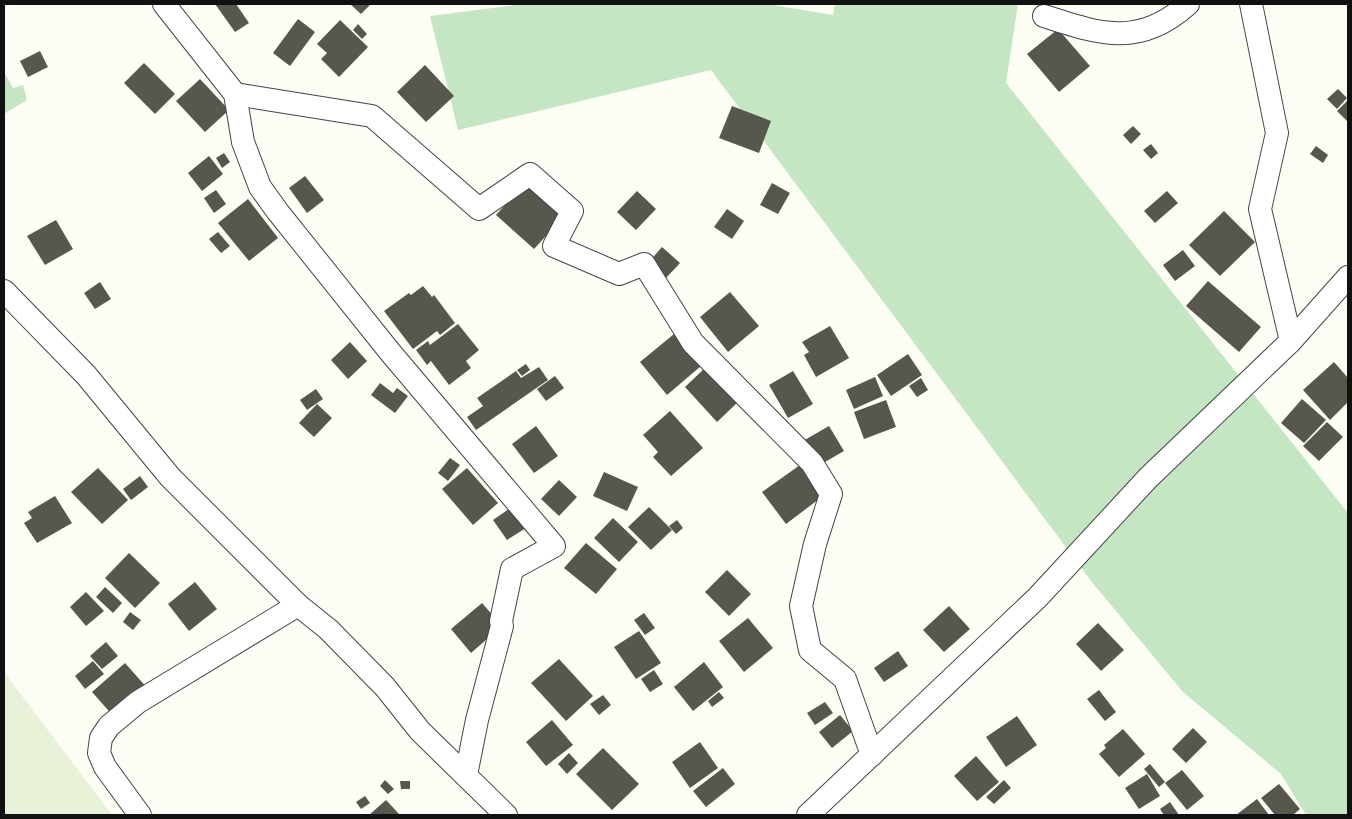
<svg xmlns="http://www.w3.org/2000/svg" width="1352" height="819" font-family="'IBM Plex Serif',serif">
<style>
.farmland{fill:#e8f2d8}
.green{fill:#c4e6c2}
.building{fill:#58574e}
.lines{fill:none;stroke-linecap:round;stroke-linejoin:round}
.minor-casing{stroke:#444;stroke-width:24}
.minor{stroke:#fff;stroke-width:22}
</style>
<rect width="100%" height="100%" fill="#fcfef6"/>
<!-- farmland -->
<path class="farmland" d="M4 670 13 684 112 815H4Z"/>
<!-- green -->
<g class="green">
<path d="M523 4H767L833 15 835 4H1018L1006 83 1348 513V815H1306L1281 774 1183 692 1091 581 711 70 458 130 430 16Z"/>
<path d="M4 72 13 88 23 85 27 100 4 114Z"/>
</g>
<!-- building -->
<g class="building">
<path d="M215 4H236L249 23 235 32Z"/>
<path d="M350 4H371L361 14Z"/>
<path d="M298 19 315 32 290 66 273 53Z"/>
<path d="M340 20 368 47 339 77 321 59 327 53 317 44Z"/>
<path d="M358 24 367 34 362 39 353 30Z"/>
<path d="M1058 29 1090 66 1059 92 1027 54Z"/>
<path d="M40 51 48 67 28 77 20 61Z"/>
<path d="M144 63 175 94 155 114 124 83Z"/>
<path d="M425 65 454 96 426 122 397 92Z"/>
<path d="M200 79 229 110 205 132 176 101Z"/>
<path d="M1338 89 1347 98 1337 109 1327 99Z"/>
<path d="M1348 100V119L1347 121 1337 111Z"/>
<path d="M732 106 771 121 759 153 719 138Z"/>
<path d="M1133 126 1141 134 1131 144 1123 135Z"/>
<path d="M1151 144 1158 153 1151 159 1143 150Z"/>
<path d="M1316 146 1328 155 1323 163 1310 154Z"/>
<path d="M224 153 230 162 222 168 216 158Z"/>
<path d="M209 156 223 174 202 191 188 173Z"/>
<path d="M305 176 324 200 307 213 289 188Z"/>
<path d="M526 181 565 215 534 249 496 215Z"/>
<path d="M772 183 790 193 778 214 760 205Z"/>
<path d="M216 190 226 204 214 213 204 198Z"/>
<path d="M637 191 656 209 636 230 617 212Z"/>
<path d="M1167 191 1178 203 1155 223 1144 211Z"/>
<path d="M248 199 278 238 249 261 218 223Z"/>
<path d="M727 209 744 221 732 239 714 227Z"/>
<path d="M1224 211 1255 242 1220 276 1189 245Z"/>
<path d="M56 220 73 249 45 265 27 236Z"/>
<path d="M218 232 230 246 221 253 209 239Z"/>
<path d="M662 247 680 263 666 278 648 263Z"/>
<path d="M1183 250 1195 266 1175 281 1163 265Z"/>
<path d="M1208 281 1261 327 1239 352 1186 306Z"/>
<path d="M100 282 111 299 95 309 84 293Z"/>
<path d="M423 286 432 297 434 295 455 323 440 335 437 331 413 349 384 311 409 293 411 295Z"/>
<path d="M730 292 759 326 728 352 700 317Z"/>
<path d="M458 324 479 350 466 361 471 368 449 385 431 361 427 365 416 350 428 341 430 345Z"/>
<path d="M830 326 849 358 816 377 804 355 809 352 802 342Z"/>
<path d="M674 334 701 366 667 395 640 362Z"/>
<path d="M350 342 367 361 348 379 331 360Z"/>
<path d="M908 354 922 375 891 396 877 375Z"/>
<path d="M1334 362 1348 378V402L1330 420 1303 390Z"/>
<path d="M526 364 530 370 522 376 517 370Z"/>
<path d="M539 367 548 380 476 430 467 417 483 406 477 398 516 371 521 378Z"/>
<path d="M706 367 738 402 717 422 685 387Z"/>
<path d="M793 371 813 404 788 418 769 385Z"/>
<path d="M555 376 564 388 546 401 537 389Z"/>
<path d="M875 377 883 396 854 409 846 390Z"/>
<path d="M921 378 928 390 917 397 909 386Z"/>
<path d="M380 383 393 393 397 388 408 396 395 413 371 395Z"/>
<path d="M316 389 323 399 307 410 300 400Z"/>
<path d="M1302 399 1326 420 1304 443 1281 423Z"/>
<path d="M886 400 896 427 864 439 854 412Z"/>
<path d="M317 404 332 418 314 437 299 423Z"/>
<path d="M670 411 703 448 671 476 653 457 658 452 643 435Z"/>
<path d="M1327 422 1343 437 1319 461 1303 446Z"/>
<path d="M536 426 558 456 534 473 512 444Z"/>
<path d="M829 426 844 451 818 466 803 441Z"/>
<path d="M450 458 460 465 448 481 438 473Z"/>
<path d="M800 465 823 496 786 524 762 492Z"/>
<path d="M98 468 128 500 102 524 71 492Z"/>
<path d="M467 468 498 503 473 525 442 489Z"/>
<path d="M604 472 638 487 627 511 593 496Z"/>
<path d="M140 476 148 487 131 500 123 489Z"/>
<path d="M559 480 577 497 559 516 541 499Z"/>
<path d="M55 496 72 523 37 543 24 523 32 518 28 512Z"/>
<path d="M512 507 526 528 507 540 493 520Z"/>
<path d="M649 507 672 530 651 550 628 527Z"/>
<path d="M613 518 638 542 619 562 594 538Z"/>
<path d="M677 520 683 528 676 534 669 526Z"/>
<path d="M586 543 617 569 596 594 564 568Z"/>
<path d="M129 553 160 583 135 608 105 578Z"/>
<path d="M727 570 751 594 729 616 705 592Z"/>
<path d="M195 582 217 609 189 631 168 604Z"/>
<path d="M105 587 122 603 113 613 96 597Z"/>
<path d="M86 592 104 611 86 626 70 607Z"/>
<path d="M482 603 502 626 471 653 451 629Z"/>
<path d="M949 606 970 629 944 652 923 630Z"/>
<path d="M130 612 141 620 133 630 123 622Z"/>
<path d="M644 613 655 628 645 635 634 620Z"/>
<path d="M748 618 773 648 744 672 719 641Z"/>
<path d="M1098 623 1124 650 1101 671 1076 644Z"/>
<path d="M639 631 661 663 636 679 614 647Z"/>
<path d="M106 642 118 656 102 669 90 656Z"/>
<path d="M898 651 908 666 884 682 874 668Z"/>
<path d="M559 659 593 696 566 721 531 683Z"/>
<path d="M93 661 104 674 85 689 75 676Z"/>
<path d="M704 662 723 687 693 711 674 687Z"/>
<path d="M125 663 148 689 115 718 92 692Z"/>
<path d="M654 670 663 684 650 692 641 679Z"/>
<path d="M1099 690 1116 712 1105 721 1087 699Z"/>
<path d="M719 692 724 698 712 707 708 701Z"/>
<path d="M603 695 611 705 599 715 590 704Z"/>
<path d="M825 702 833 713 815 725 807 713Z"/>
<path d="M840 715 853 731 832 748 819 732Z"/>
<path d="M1017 716 1037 745 1006 767 986 737Z"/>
<path d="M552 720 573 745 546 766 526 742Z"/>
<path d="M1193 728 1207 742 1186 763 1172 749Z"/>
<path d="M1123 729 1145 754 1119 777 1099 754 1106 748 1104 745Z"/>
<path d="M700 742 718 768 690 788 672 762Z"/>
<path d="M603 748 639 784 612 810 576 774Z"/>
<path d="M569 753 578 763 567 774 558 764Z"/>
<path d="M976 756 999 782 977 801 954 776Z"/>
<path d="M1150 764 1165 782 1159 787 1144 769Z"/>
<path d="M723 768 735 784 706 807 693 791Z"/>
<path d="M1182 770 1204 796 1187 810 1165 783Z"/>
<path d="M1147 774 1160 796 1139 809 1125 788Z"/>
<path d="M385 780 394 789 388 794 380 786Z"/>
<path d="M1004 780 1011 788 994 804 986 797Z"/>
<path d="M400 781H410V789H401Z"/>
<path d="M1279 784 1300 809 1293 815H1275L1261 798Z"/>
<path d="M365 796 370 803 361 809 356 802Z"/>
<path d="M1257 799 1269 815H1236Z"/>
<path d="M386 800 400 815H369Z"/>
<path d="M1170 802 1179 815H1164L1160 809Z"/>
</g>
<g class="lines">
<!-- minor casing -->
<g class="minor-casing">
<g id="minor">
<path d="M164 4 235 94 243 142 260 187 278 212 390 352 554 546 512 569 501 621 502 626 477 720 466 775"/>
<path d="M1251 4 1277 133 1260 209 1291 341"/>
<path d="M1044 16C1100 34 1139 48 1188 4"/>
<path d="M235 94 372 116 479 209 530 174 572 211 554 246 619 274 644 264 693 343 812 463 831 494 815 544 801 606 810 650 845 679 872 755"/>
<path d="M4 291 86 375 170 477 298 605 328 629 385 687 420 731 506 815"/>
<path d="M140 815 105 767 99 753 101 738 109 726 138 702 298 605"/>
<path d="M808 815 1038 597 1148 478 1291 341 1348 277"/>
</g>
</g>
<!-- minor -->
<use href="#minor" class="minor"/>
</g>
<!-- border -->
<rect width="1352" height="819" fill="none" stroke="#111111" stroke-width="10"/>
</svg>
